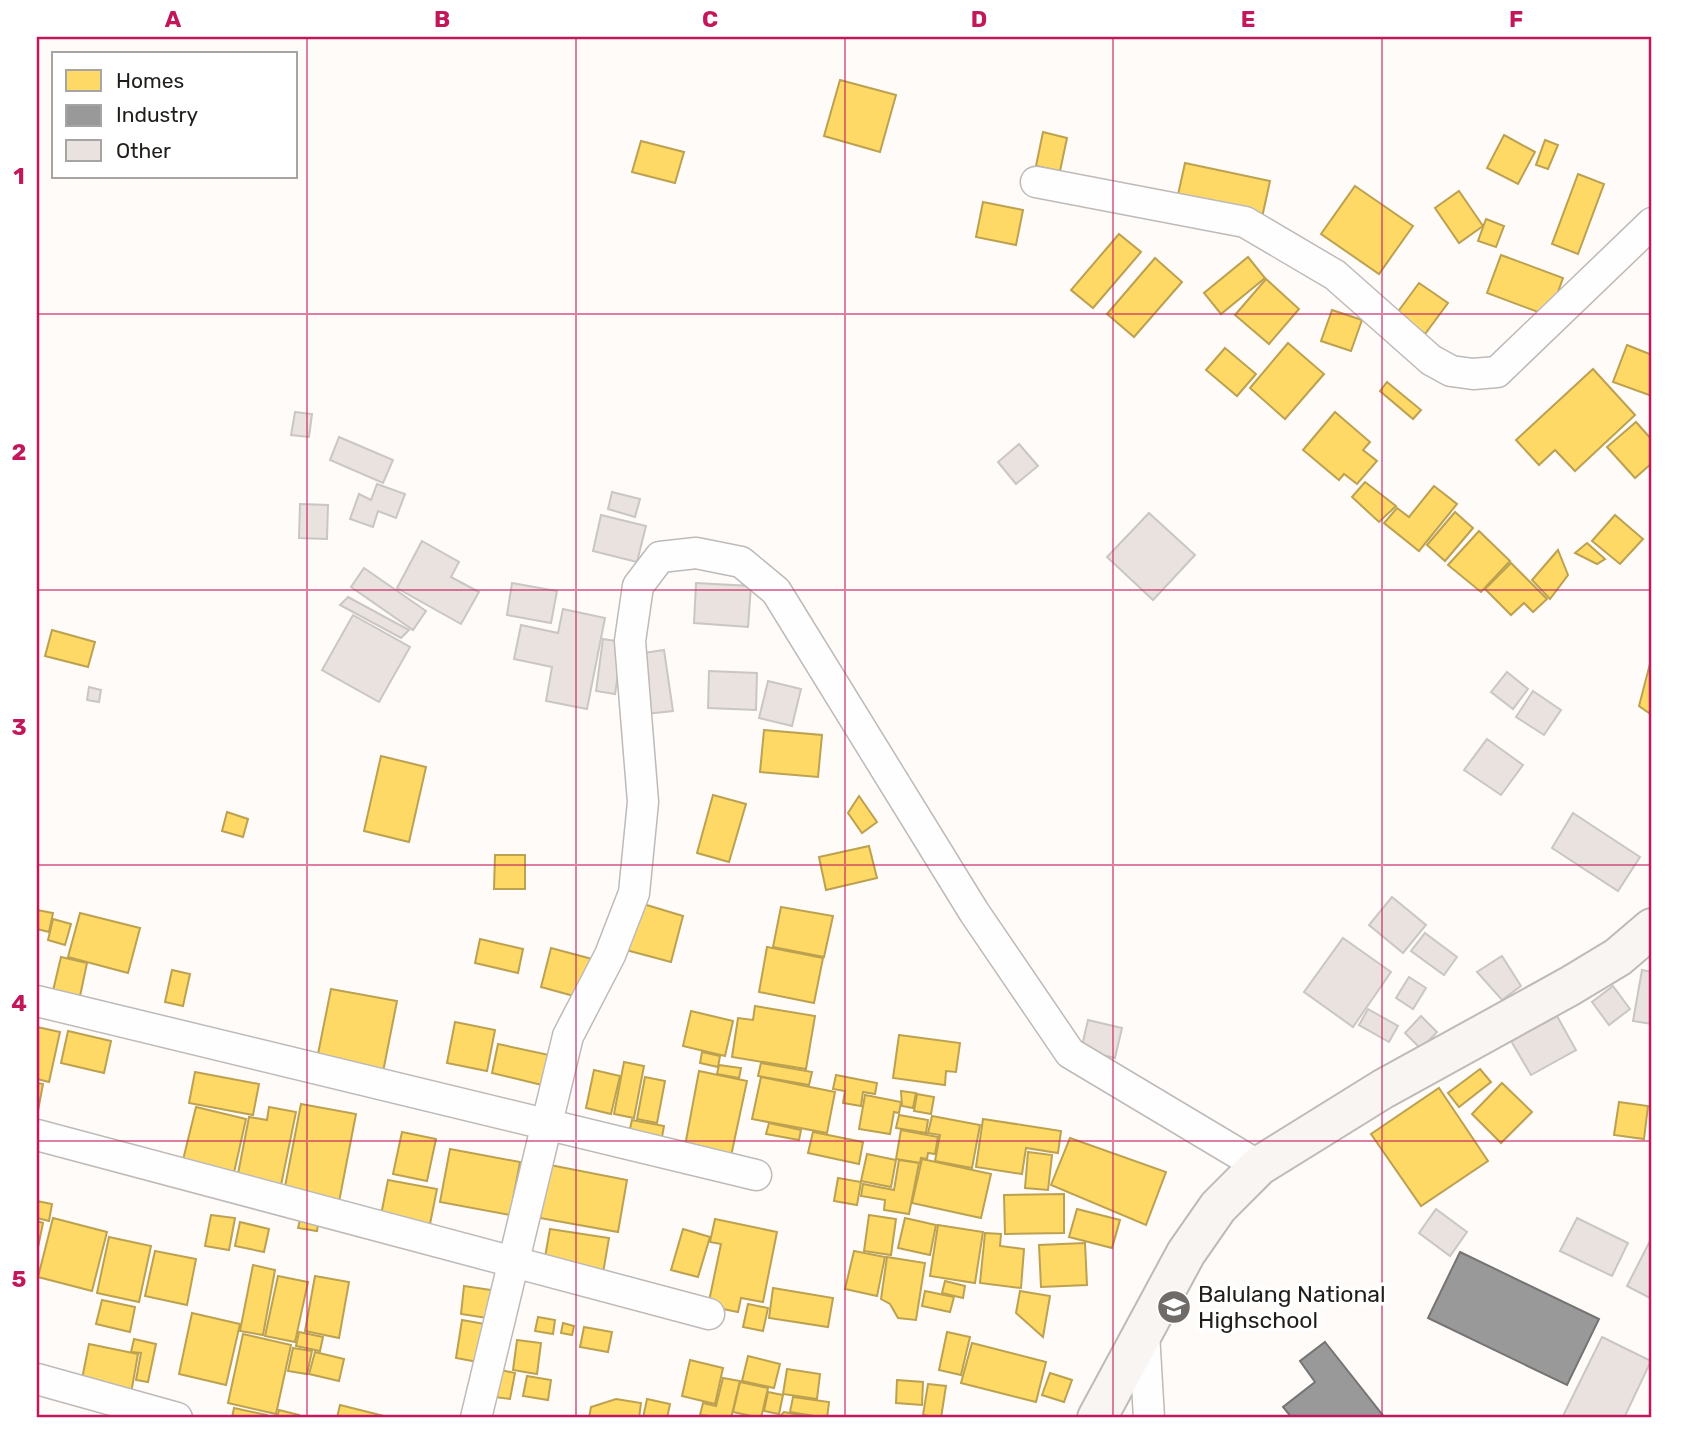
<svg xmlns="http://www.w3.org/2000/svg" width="1689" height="1455" font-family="Rubik,sans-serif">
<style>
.homes{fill:#ffd966;stroke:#bca150;stroke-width:2}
.industry{fill:#999;stroke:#757473;stroke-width:2}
.building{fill:#eae2de;stroke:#c9c6c4;stroke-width:2}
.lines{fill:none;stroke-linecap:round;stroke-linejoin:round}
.street-casing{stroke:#bdbab8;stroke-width:33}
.secondary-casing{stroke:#bdbab8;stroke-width:42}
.street{stroke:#fffefe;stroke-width:30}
.secondary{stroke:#f9f5f2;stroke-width:38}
.grid{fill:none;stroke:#c2185b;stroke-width:2;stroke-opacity:0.55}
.labels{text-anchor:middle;stroke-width:7;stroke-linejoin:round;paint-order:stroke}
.poi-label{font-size:23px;fill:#211d1b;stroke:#fff;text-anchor:start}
.neatline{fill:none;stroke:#c2185b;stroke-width:2.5}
.grid-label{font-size:23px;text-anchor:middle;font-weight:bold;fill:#c2185b}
</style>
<rect width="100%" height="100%" fill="#fefbf9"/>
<!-- homes -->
<g class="homes">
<path d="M840 80 896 95 880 152 824 136Z"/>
<path d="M1043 132 1067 138 1060 171 1036 166Z"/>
<path d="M1504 135 1535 152 1518 184 1487 168Z"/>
<path d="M1545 140 1558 145 1548 169 1536 165Z"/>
<path d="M641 141 684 152 675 183 632 172Z"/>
<path d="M1185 163 1270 181 1261 222 1176 204Z"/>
<path d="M1578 174 1604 184 1578 254 1552 244Z"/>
<path d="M1355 186 1413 226 1379 274 1321 234Z"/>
<path d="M1459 191 1483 226 1459 243 1435 208Z"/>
<path d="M983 202 1023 210 1016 245 976 237Z"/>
<path d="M1486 219 1504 226 1496 247 1478 241Z"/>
<path d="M1119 234 1141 252 1093 308 1071 290Z"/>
<path d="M1501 255 1563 278 1549 316 1487 293Z"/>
<path d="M1248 257 1265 278 1221 314 1204 293Z"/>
<path d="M1155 258 1182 282 1134 337 1107 314Z"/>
<path d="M1266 279 1299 309 1269 344 1235 315Z"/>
<path d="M1419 283 1448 303 1425 334 1397 313Z"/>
<path d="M1332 310 1362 320 1351 351 1321 341Z"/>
<path d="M1288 343 1324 374 1285 419 1250 388Z"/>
<path d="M1627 345 1652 355V396L1613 382Z"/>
<path d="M1225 348 1256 374 1237 396 1206 370Z"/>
<path d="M1593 369 1635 415 1575 471 1555 450 1539 465 1516 440Z"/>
<path d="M1387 382 1421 410 1413 419 1380 391Z"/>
<path d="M1335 412 1370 442 1363 450 1377 461 1357 484 1344 474 1339 480 1303 450Z"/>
<path d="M1636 422 1652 440V463L1635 478 1607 447Z"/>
<path d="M1365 482 1396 506 1379 522 1352 497Z"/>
<path d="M1434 486 1457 504 1419 551 1384 523 1397 508 1409 517Z"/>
<path d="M1455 512 1473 528 1445 561 1427 545Z"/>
<path d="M1615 515 1643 539 1620 564 1592 541Z"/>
<path d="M1479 531 1510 561 1481 592 1448 565Z"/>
<path d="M1587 543 1605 559 1597 564 1575 553Z"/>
<path d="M1558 550 1568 575 1550 599 1532 580Z"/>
<path d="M1511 563 1547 599 1533 612 1524 603 1511 615 1485 589Z"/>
<path d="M52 630 95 642 88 667 45 656Z"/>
<path d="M1652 656V715L1639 706Z"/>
<path d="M764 730 822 735 818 777 760 772Z"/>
<path d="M381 756 426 767 409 842 364 831Z"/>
<path d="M713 795 746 804 729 862 697 853Z"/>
<path d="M859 796 877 822 862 833 848 813Z"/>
<path d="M227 812 248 819 243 837 222 831Z"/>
<path d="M869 846 877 878 826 890 819 857Z"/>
<path d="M495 855H525V889H494Z"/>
<path d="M640 903 683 916 671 962 626 950Z"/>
<path d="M781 907 833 916 824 957 773 947Z"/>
<path d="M37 910 53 913 49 932 37 929Z"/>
<path d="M80 913 140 928 128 973 68 957Z"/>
<path d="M53 919 71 924 65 945 48 940Z"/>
<path d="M480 939 523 949 518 973 475 963Z"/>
<path d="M767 947 823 958 814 1003 759 992Z"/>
<path d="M551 948 592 959 581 998 541 987Z"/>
<path d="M61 957 87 963 79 1001 52 995Z"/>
<path d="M172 970 190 974 183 1006 165 1002Z"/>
<path d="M331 989 397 1001 383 1072 317 1059Z"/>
<path d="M755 1006 815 1016 806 1069 732 1057 738 1018 753 1020Z"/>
<path d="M691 1011 733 1021 725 1056 683 1046Z"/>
<path d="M455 1022 495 1030 487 1071 447 1063Z"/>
<path d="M37 1027 60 1032 49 1082 37 1079Z"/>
<path d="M68 1031 111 1041 104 1073 61 1063Z"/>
<path d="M899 1035 960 1043 956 1072 946 1071 945 1085 893 1078Z"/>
<path d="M498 1044 549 1055 542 1085 492 1073Z"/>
<path d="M702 1052 720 1056 718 1067 700 1063Z"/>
<path d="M624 1062 644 1066 634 1118 614 1114Z"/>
<path d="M761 1063 812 1072 809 1085 758 1076Z"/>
<path d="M719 1065 741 1068 739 1078 717 1074Z"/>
<path d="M1480 1069 1491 1082 1459 1107 1448 1093Z"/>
<path d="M594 1070 620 1076 611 1114 586 1108Z"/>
<path d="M699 1071 747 1081 731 1156 685 1146Z"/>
<path d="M195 1072 259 1084 253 1115 189 1103Z"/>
<path d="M836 1075 877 1083 875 1094 863 1092 861 1106 843 1103 845 1091 833 1089Z"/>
<path d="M645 1077 665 1081 657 1123 637 1119Z"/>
<path d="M761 1077 835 1092 827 1133 752 1119Z"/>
<path d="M37 1083 43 1084 37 1116Z"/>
<path d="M1502 1083 1532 1112 1501 1143 1472 1114Z"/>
<path d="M1439 1088 1488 1161 1421 1206 1371 1134Z"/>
<path d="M901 1091 916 1093 913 1108 902 1106Z"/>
<path d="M917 1094 934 1097 931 1114 914 1111Z"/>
<path d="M865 1095 901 1102 899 1113 894 1112 890 1134 859 1129Z"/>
<path d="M1619 1102 1648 1106 1644 1139 1614 1135Z"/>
<path d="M301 1104 356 1114 338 1207 283 1197Z"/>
<path d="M196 1107 246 1119 233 1177 182 1164Z"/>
<path d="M269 1107 296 1112 279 1195 238 1174 249 1117 267 1120Z"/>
<path d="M899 1115 928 1120 926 1133 896 1128Z"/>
<path d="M932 1116 980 1125 972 1168 935 1161 940 1135 928 1133Z"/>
<path d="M983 1119 1061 1131 1058 1153 1026 1148 1022 1174 976 1167Z"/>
<path d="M632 1120 664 1126 660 1148 627 1142Z"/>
<path d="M769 1123 801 1130 799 1140 766 1134Z"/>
<path d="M901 1130 938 1137 935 1154 928 1153 927 1159 921 1158 920 1163 896 1159Z"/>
<path d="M402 1132 436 1139 427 1181 393 1174Z"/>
<path d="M813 1132 863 1142 859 1164 808 1153Z"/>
<path d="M1070 1138 1166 1172 1146 1225 1051 1185Z"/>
<path d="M450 1149 520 1162 510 1215 440 1202Z"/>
<path d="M1028 1152 1052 1155 1048 1190 1025 1188Z"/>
<path d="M867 1154 896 1160 891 1187 861 1181Z"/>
<path d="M922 1159 991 1174 981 1218 912 1203Z"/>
<path d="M899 1160 919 1163 909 1214 884 1210 885 1200 861 1196 863 1184 894 1190Z"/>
<path d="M550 1165 627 1180 618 1232 540 1218Z"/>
<path d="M838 1178 861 1182 857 1205 834 1201Z"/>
<path d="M388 1180 437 1189 429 1229 380 1220Z"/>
<path d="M1064 1194V1233L1005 1234 1004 1195Z"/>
<path d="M37 1201 52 1204 49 1221 37 1218Z"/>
<path d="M1077 1209 1120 1220 1112 1248 1069 1237Z"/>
<path d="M211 1215 235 1218 229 1250 205 1246Z"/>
<path d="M869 1215 896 1219 891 1255 864 1251Z"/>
<path d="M301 1216 319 1218 317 1231 298 1228Z"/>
<path d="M53 1218 107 1232 92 1291 38 1277Z"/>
<path d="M905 1218 936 1225 930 1255 898 1248Z"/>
<path d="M715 1219 777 1232 763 1302 741 1298 738 1312 708 1306 721 1244 710 1242Z"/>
<path d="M37 1221 43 1223 37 1252Z"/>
<path d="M240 1222 269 1229 264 1252 235 1246Z"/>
<path d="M938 1225 983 1232 975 1283 930 1276Z"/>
<path d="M550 1229 609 1238 603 1273 544 1263Z"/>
<path d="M683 1229 710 1237 698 1277 671 1270Z"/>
<path d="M985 1233 1001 1234 1000 1246 1024 1249 1021 1288 980 1283Z"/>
<path d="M109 1237 151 1246 139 1302 97 1293Z"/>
<path d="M1085 1243 1087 1285 1041 1287 1039 1245Z"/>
<path d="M155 1251 196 1259 187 1305 145 1296Z"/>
<path d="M854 1251 885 1257 877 1296 845 1289Z"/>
<path d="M887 1257 925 1263 916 1320 898 1318 890 1304 881 1299Z"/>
<path d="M253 1265 275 1270 263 1335 240 1331Z"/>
<path d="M278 1276 308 1282 295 1342 265 1336Z"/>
<path d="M315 1276 349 1282 339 1338 305 1331Z"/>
<path d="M945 1281 965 1286 963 1298 942 1293Z"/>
<path d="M464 1286 498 1291 494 1319 461 1314Z"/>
<path d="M773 1288 833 1298 828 1327 769 1318Z"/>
<path d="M925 1291 954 1297 950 1312 922 1306Z"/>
<path d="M1020 1291 1050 1296 1043 1337 1016 1313Z"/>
<path d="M102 1300 135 1307 130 1332 96 1324Z"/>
<path d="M748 1304 768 1308 763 1331 743 1327Z"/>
<path d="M192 1313 240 1324 226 1385 179 1374Z"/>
<path d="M538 1317 555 1320 553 1334 535 1331Z"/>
<path d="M462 1320 485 1324 478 1362 456 1358Z"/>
<path d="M563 1323 574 1326 572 1335 561 1333Z"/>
<path d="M584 1327 612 1332 608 1352 580 1347Z"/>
<path d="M299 1332 323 1337 320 1351 296 1346Z"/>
<path d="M947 1332 970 1337 961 1375 939 1370Z"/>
<path d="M243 1334 291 1345 276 1414 228 1403Z"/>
<path d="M134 1339 156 1344 148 1382 136 1380 141 1353 131 1352Z"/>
<path d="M517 1340 541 1343 537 1374 513 1370Z"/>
<path d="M972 1343 1046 1362 1036 1402 961 1383Z"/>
<path d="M89 1344 138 1354 130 1399 80 1389Z"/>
<path d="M293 1348 312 1351 307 1374 288 1371Z"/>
<path d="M315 1352 344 1359 339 1381 309 1374Z"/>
<path d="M748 1356 780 1364 774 1388 742 1381Z"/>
<path d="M690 1360 723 1368 715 1404 682 1396Z"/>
<path d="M787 1369 820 1374 817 1399 783 1394Z"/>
<path d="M501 1370 515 1373 510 1399 495 1397Z"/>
<path d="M1050 1373 1072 1380 1064 1402 1042 1395Z"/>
<path d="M527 1376 551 1380 548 1400 523 1396Z"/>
<path d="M723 1378 740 1381 731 1418 700 1415 703 1403 716 1406Z"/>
<path d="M897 1380 923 1382 922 1405 896 1403Z"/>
<path d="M740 1382 768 1388 761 1418 733 1412Z"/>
<path d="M928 1384 946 1386 941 1418 923 1415Z"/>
<path d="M768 1392 783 1395 779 1414 764 1411Z"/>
<path d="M793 1397 829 1402 827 1418 790 1412Z"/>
<path d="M616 1399 641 1403 639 1418H589L591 1407Z"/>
<path d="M647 1399 670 1404 667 1418H643Z"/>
<path d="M340 1405 392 1418H337Z"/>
<path d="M234 1408 267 1415 266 1418H232Z"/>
<path d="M279 1410 299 1415 298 1418H277Z"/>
<path d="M784 1412 815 1418H778Z"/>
</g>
<!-- industry -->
<g class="industry">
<path d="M1460 1252 1599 1319 1567 1385 1428 1318Z"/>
<path d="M1325 1342 1385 1418H1292L1283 1407 1315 1382 1300 1361Z"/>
</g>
<!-- building -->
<g class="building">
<path d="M295 412 312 414 309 437 291 435Z"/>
<path d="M339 437 393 460 383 483 330 460Z"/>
<path d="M1019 444 1038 466 1016 484 998 462Z"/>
<path d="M377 484 405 494 396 518 378 511 373 527 350 519 359 494 371 500Z"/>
<path d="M612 492 640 499 635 517 608 509Z"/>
<path d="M300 504 328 505 327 539 299 538Z"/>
<path d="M1149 513 1195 555 1153 600 1107 557Z"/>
<path d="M601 515 646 526 637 562 593 551Z"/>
<path d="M422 541 459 562 451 577 479 592 461 624 397 588Z"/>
<path d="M364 568 426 611 413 630 351 587Z"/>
<path d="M512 583 557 591 551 623 507 615Z"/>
<path d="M696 583 751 586 748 627 694 623Z"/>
<path d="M348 597 409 630 401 638 340 605Z"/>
<path d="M563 609 605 618 587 709 546 701 552 667 514 659 521 625 558 633Z"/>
<path d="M353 615 410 647 379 702 322 670Z"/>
<path d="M603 639 623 642 615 694 596 691Z"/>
<path d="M664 650 673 711 646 714 637 654Z"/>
<path d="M709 671 757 673 756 710 708 708Z"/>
<path d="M1507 672 1528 689 1513 709 1491 692Z"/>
<path d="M768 681 801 689 792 726 759 718Z"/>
<path d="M89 687 101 690 99 702 87 700Z"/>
<path d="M1533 691 1561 710 1544 735 1516 717Z"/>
<path d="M1487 739 1523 765 1501 795 1464 770Z"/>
<path d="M1573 813 1640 857 1618 891 1552 848Z"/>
<path d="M1392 897 1426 925 1403 953 1369 925Z"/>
<path d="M1425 933 1457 957 1444 975 1411 951Z"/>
<path d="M1343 938 1391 972 1353 1027 1304 992Z"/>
<path d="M1502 956 1521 986 1502 1000 1477 972Z"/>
<path d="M1642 970 1652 972V1024L1633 1021Z"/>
<path d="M1409 977 1426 988 1413 1009 1396 998Z"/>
<path d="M1613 986 1630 1009 1609 1025 1592 1002Z"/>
<path d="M1368 1009 1398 1026 1389 1042 1359 1025Z"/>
<path d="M1421 1016 1437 1032 1421 1049 1405 1033Z"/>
<path d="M1557 1016 1576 1050 1531 1075 1511 1041Z"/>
<path d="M1088 1020 1122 1028 1115 1058 1081 1050Z"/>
<path d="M1436 1209 1467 1232 1450 1256 1419 1233Z"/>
<path d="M1577 1218 1628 1243 1612 1276 1560 1251Z"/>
<path d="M1652 1237V1299L1627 1286Z"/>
<path d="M1602 1337 1651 1361 1624 1418H1562Z"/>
</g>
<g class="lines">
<!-- street casing -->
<g class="street-casing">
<g id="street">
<path d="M1036 182 1245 222 1335 275 1431 360 1451 371 1473 374 1497 372 1652 223"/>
<path d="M37 1001 756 1175"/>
<path d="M37 1135 709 1314"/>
<path d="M1144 1333 1149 1418"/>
<path d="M37 1379 177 1418"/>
<path d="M476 1418 568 1036 610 955 634 893 643 802 630 641 638 586 660 557 696 553 741 562 776 591 974 912 1070 1053 1259 1166"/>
</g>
</g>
<!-- secondary casing -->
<g class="secondary-casing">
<path id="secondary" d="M1097 1418 1186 1253 1218 1207 1259 1166 1383 1089 1570 986 1618 957 1652 928"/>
</g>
<!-- street -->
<use href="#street" class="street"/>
<!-- secondary -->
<use href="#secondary" class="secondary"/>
</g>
<!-- grid -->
<path class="grid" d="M307 37V1418M576 37V1418M845 37V1418M1113 37V1418M1382 37V1418M37 314H1652M37 590H1652M37 865H1652M37 1141H1652"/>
<!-- icons -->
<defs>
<g id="school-disc" transform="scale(1.75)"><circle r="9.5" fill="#6e6b69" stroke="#fff"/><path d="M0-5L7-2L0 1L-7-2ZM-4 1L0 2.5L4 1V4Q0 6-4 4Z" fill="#fff"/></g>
</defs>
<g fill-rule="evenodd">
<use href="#school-disc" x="1174" y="1307"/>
</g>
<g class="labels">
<!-- poi labels -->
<g class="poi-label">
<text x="1198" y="1302">Balulang National<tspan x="1198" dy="26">Highschool</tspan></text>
</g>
</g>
<!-- border -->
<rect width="1689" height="1455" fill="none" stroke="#ffffff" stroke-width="77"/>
<!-- legend -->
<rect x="52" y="52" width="245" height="126" fill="#ffffff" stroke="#a6a5a4" stroke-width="2"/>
<rect x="66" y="70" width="35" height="21" fill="#ffd966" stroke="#a6a5a4" stroke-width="2"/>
<text x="116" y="88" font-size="21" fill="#211d1b">Homes</text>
<rect x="66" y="105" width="35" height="21" fill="#999999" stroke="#a6a5a4" stroke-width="2"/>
<text x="116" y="122" font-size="21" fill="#211d1b">Industry</text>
<rect x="66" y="140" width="35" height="21" fill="#eae2de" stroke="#a6a5a4" stroke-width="2"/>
<text x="116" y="158" font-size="21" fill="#211d1b">Other</text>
<rect x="38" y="38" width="1612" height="1378" class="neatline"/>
<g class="grid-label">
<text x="173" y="27">A</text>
<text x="442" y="27">B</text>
<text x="710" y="27">C</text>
<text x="979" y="27">D</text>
<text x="1248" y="27">E</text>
<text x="1516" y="27">F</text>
<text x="19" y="184">1</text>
<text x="19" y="460">2</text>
<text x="19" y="735">3</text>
<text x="19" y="1011">4</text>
<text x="19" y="1287">5</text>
</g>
</svg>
